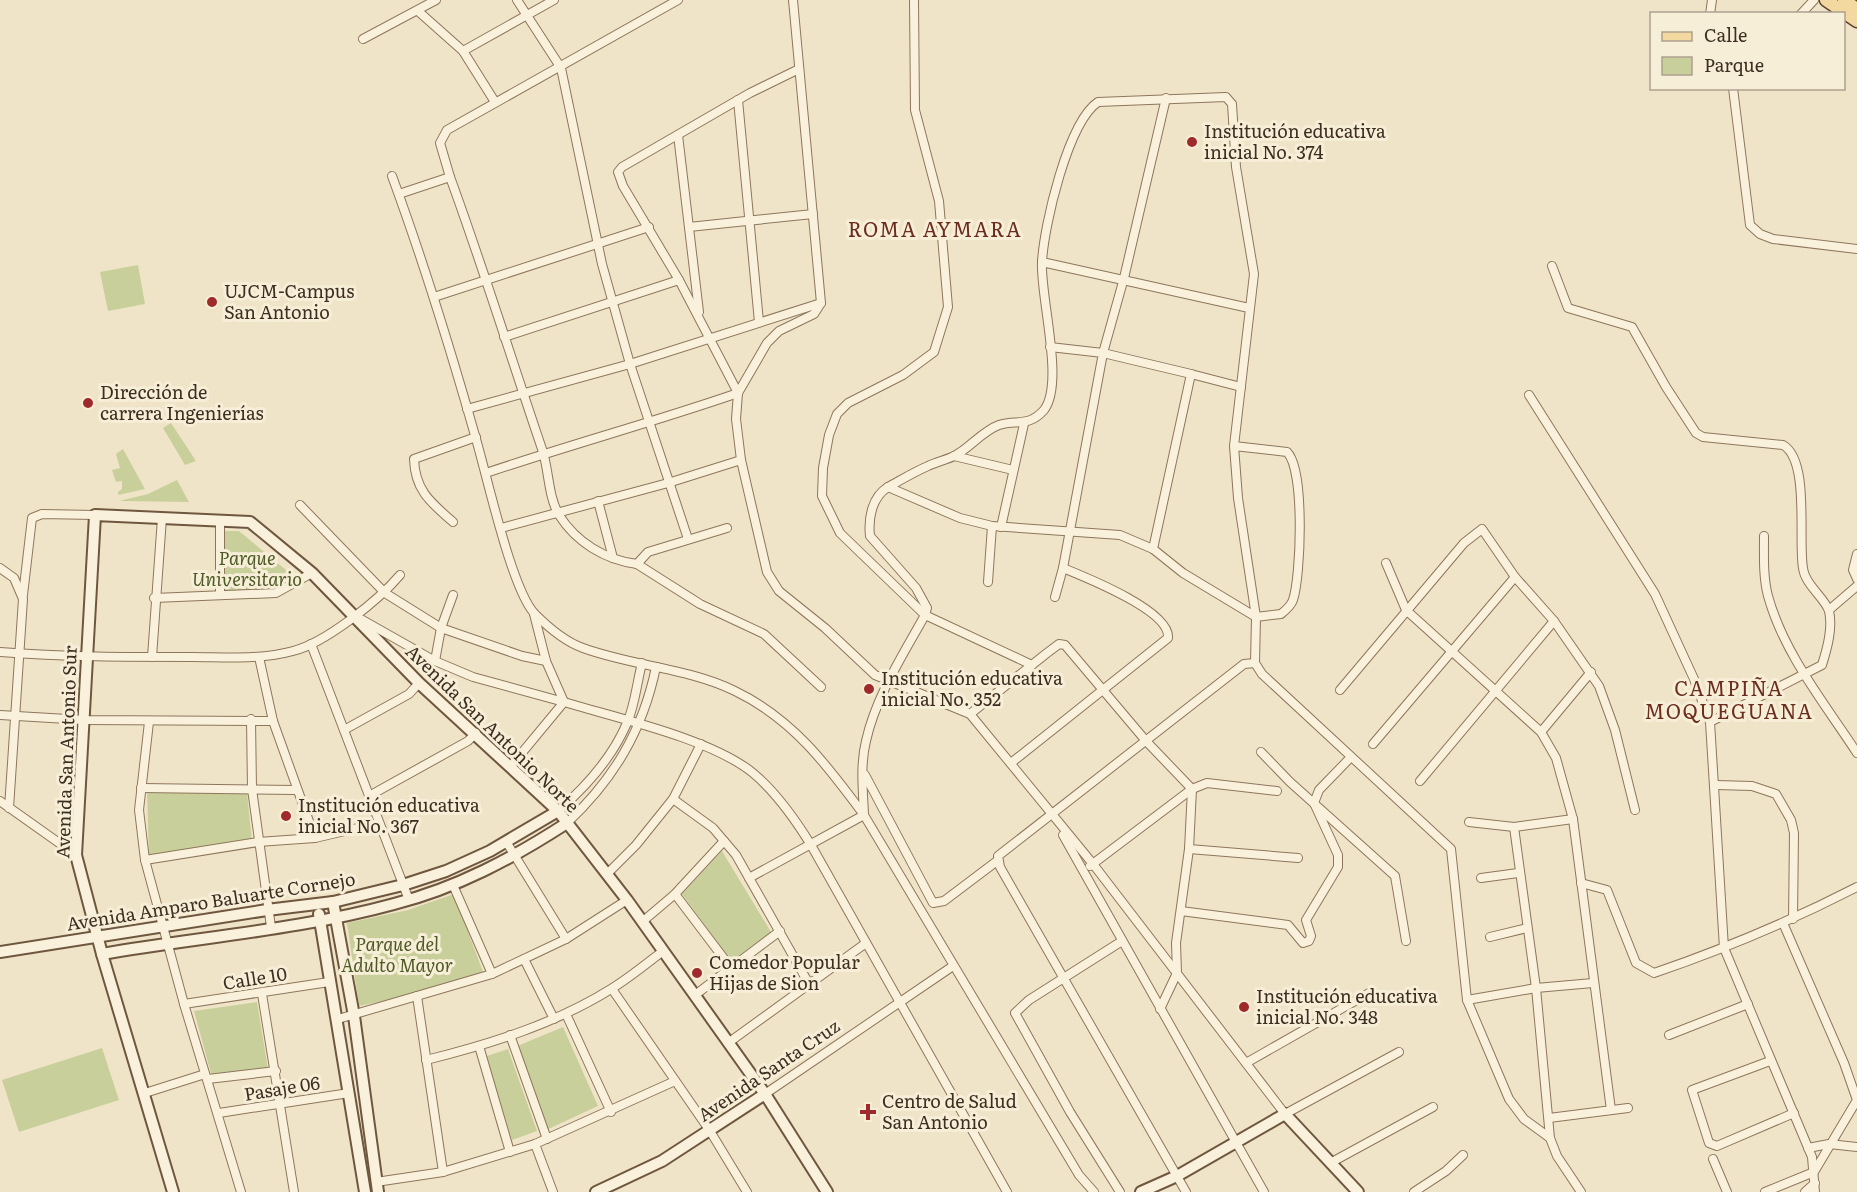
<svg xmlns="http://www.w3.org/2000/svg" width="1857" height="1192" font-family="Literata,serif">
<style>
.green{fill:#c9cf9b}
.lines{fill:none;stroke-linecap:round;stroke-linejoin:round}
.street-casing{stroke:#8d765c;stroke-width:10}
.secondary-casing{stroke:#6f573f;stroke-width:14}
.primary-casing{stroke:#5b4430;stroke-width:15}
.street{stroke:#faf1dc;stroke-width:8}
.secondary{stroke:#faf1dc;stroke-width:10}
.primary{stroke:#f3d9a0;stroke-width:12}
.poi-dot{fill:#9e2a2b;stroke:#f7eed8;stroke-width:2}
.labels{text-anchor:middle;stroke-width:6;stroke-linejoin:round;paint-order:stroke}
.poi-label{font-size:18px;fill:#3d2e20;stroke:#f7eed8;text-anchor:start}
.park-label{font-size:18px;font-style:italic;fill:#4d5a26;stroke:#f7eed8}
.street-label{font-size:18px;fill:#3d2e20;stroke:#f7eed8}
.neighbourhood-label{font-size:20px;letter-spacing:1.5px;fill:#6b2e1e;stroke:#f7eed8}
</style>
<rect width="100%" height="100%" fill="#f0e4c8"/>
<!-- green -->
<g class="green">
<path d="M138 265 145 304 108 311 100 272Z"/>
<path d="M171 423 196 461 185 465 163 428Z"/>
<path d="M123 449 145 489 118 495V492L122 489V481L116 482 112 470 120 468 116 454Z"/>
<path d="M177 480 189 502 119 501 148 494Z"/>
<path d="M224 531H239L298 580 276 592 223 593Z"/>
<path d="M147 790 247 793 252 841 149 859Z"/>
<path d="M722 851 771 932 731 961 682 894Z"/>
<path d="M454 894 483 972 418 994 359 1006 347 923 408 910Z"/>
<path d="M257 1002 268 1069 212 1077 194 1011Z"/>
<path d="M563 1027 598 1106 544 1131 515 1047Z"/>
<path d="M102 1048 119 1100 19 1132 2 1080Z"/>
<path d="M508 1049 537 1131 512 1140 484 1057Z"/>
</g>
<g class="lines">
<!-- street casing -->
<g class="street-casing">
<g id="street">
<path d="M517 0 561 68 602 264 630 364 688 539"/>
<path d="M793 0 821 303 814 314 779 331 767 343 738 393 736 419 741 460 767 572 779 591 825 628 875 675 970 714 1093 864 1285 1114 1399 1052"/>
<path d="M914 0 915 110 939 201 948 307 934 352 903 375 848 403 837 414 829 435 823 468 822 496 840 533 925 615 1032 665"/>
<path d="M418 11 463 51 495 102"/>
<path d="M1710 14 1712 0"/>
<path d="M1801 14 1814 0"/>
<path d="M363 39 436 0"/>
<path d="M463 51 554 0"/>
<path d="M1733 88 1750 225 1760 234 1773 239 1857 249"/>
<path d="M738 100 759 322"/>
<path d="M678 135 699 312"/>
<path d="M392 176C424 263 451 351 476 439 487 476 512 591 535 614 548 627 566 642 583 648 632 666 688 668 735 691 793 719 827 765 864 815L1079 1175 1094 1192"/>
<path d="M450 177 440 143 447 130 678 0"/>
<path d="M399 194 450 177C483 267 511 358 542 449 549 469 548 497 559 515 576 542 605 560 637 564L648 552 727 528"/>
<path d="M689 227 813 214"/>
<path d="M1042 262 1249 308"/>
<path d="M1552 266 1568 308 1632 327 1666 387 1696 433 1703 437 1783 445C1810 460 1798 540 1803 568 1805 585 1825 598 1829 611 1833 628 1827 649 1822 665L1710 722"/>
<path d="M434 297 649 227"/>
<path d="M504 337 679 280"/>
<path d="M1191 374 1241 387"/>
<path d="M738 393 679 280 623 186 618 172 622 167 750 93 799 69"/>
<path d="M1529 395 1655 594 1694 679 1710 722 1724 948 1812 1157 1815 1192"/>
<path d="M467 409 630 364 821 303"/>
<path d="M1234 446 1287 452C1305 469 1301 576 1293 600 1291 606 1286 610 1281 614L1256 617 1183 573 1153 549 1120 535 992 526 960 518 888 487C901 480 914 472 928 466 936 462 946 460 954 456 969 449 982 431 999 425 1016 419 1028 428 1044 410 1065 383 1040 297 1042 262 1044 225 1068 122 1098 102L1226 97 1232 104 1236 167 1254 274 1234 446 1238 498 1256 617 1255 663 1262 674 1451 849 1467 1000 1509 1099 1524 1119 1550 1138"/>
<path d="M954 456 1013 470"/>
<path d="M486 473C569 445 654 422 738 393"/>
<path d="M598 501 613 558"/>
<path d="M300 505 385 593 441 628 522 656 546 661"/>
<path d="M220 521V595"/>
<path d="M453 522C430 502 415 490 414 459L476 437"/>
<path d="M1001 527 1024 424"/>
<path d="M501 528 668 483 741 460"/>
<path d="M1764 536C1764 556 1763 577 1768 596 1784 654 1825 704 1857 753"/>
<path d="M1153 549 1191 374 1103 353 1124 278 1166 98"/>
<path d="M1857 554 1853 570 1857 579"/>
<path d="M1386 563 1406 610 1541 732 1556 758 1573 819 1611 1110"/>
<path d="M637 564 700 604 764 634 821 687"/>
<path d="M0 568 14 578 23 599 9 808"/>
<path d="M988 582 992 526"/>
<path d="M23 595 32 518 42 514 95 515"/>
<path d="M1055 597 1063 568"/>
<path d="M154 598 276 593 312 573"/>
<path d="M1829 610 1857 586"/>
<path d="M359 618 435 661 473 677 564 702 546 661 534 614"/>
<path d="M311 644 409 900"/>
<path d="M0 652C64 657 128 657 192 657 225 657 260 660 293 651 325 643 378 601 400 575"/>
<path d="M152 657 162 518"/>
<path d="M259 657 273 721 315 838"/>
<path d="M435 661 441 628 453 595"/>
<path d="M1340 690 1464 543 1482 529 1515 577 1554 621 1599 686 1615 730 1635 810"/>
<path d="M970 714 1047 653 1059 644 1065 645 1146 741 1192 789 1189 849 1176 943 1177 973 1160 1009"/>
<path d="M0 715 84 720 273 721"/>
<path d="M251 719 252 789 271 927"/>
<path d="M149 722 139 810 145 860 184 1004 241 1192"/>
<path d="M344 730 409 694 419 683"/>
<path d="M1541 732 1591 672"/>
<path d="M1373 744 1515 577"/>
<path d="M1261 752 1290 782 1395 876 1406 941"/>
<path d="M1011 763 1168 638C1171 611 1085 577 1063 568L1103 353 1050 347"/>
<path d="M511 766 564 702C617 718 712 739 753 773 777 793 795 819 811 845L1007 1192"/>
<path d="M865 775 933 903 944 901 997 861"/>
<path d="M1420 781 1554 621"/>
<path d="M1716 785 1752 786 1776 794 1791 820 1794 833 1793 919"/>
<path d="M141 788 295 790"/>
<path d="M369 796 468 741 476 733"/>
<path d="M673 799 713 828 736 855 809 984"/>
<path d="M0 801 76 855"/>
<path d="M558 811C587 786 612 758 627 723 635 705 637 682 642 663"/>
<path d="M1469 822 1514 827 1573 819"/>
<path d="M567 823C614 779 643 730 656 667"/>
<path d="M1514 827 1536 988 1550 1138 1557 1156 1581 1192"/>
<path d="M1063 835 1264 1192"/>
<path d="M507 843 566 939"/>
<path d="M1189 849 1298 858"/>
<path d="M145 860 258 842 315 838 379 823"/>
<path d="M1090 866 1192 789 1207 783 1277 791"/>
<path d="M607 874 636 845 673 799 701 744"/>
<path d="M749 878 864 815C863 790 860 765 866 741 876 696 903 655 925 615L927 608 916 588 870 536C868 518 872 497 888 487"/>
<path d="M1481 878 1518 873"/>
<path d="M1581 883 1607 890 1636 963 1654 973C1724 949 1791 921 1857 887"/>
<path d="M453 885 492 974"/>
<path d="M675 894 731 968"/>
<path d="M1181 911 1288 925 1303 943 1309 941 1311 936 1306 920 1338 867V855L1314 803 1319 790 1351 757"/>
<path d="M642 922 675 894 724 841"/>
<path d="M1490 937 1527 928"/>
<path d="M524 959 554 1019"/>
<path d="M612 989 710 1131 747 1192"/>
<path d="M262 994 294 1192"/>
<path d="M695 995 780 931"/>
<path d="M417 996 443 1172"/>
<path d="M1467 1000 1536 988 1593 983"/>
<path d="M184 1004 329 982"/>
<path d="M566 1014 611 1112"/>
<path d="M338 1019 492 974 566 939 627 900"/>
<path d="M510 1035 547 1139"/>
<path d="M1669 1035 1748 1004"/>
<path d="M728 1043 866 943"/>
<path d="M479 1046 510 1152"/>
<path d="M426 1060C490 1044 555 1024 611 989 629 978 646 964 663 951"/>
<path d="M1770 1061 1692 1090 1709 1143 1717 1146 1794 1113"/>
<path d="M1246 1063 1369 993"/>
<path d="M208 1079 276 1071"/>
<path d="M145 1093 205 1074"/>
<path d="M765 1094 953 966"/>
<path d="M219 1113 349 1093"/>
<path d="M1549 1118 1628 1108"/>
<path d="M535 1144 553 1192"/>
<path d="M1808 1148 1829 1144 1857 1147"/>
<path d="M1713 1159 1727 1192"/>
<path d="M1332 1162 1433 1107"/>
<path d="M376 1182 443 1172 535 1144 675 1081"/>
<path d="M1120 1192 1070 1112 1015 1013 1029 1000 1122 941"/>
<path d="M1186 1192 1000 867 998 856 1244 664 1255 663"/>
<path d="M1414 1192 1446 1171 1463 1155"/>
<path d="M1765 1192 1814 1172 1857 1100 1844 1063 1783 923"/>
<path d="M1805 1192 1815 1183"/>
</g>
</g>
<!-- secondary casing -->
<g class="secondary-casing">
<g id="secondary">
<path d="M333 902 354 1016 378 1192"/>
<path d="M319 914 365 1192"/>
<path d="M0 952 267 910 333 902 403 885 446 871 490 851 558 811"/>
<path d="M102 954C199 937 299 930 394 904 457 888 513 858 567 823"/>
<path d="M173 1192 102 954 76 855 95 515 250 522 312 573 419 683 558 811 627 900 765 1094 827 1192"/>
<path d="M596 1192 662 1161 765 1094"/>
<path d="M1141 1192 1177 1176 1285 1114 1358 1192"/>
</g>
</g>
<!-- primary casing -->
<g class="primary-casing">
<g id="primary">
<path d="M1826 0 1857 21"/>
<path d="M1844 0 1857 9"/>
</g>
</g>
<!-- street -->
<use href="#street" class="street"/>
<!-- secondary -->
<use href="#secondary" class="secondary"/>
<!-- primary -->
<use href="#primary" class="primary"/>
</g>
<!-- markers -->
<g class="poi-dot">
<circle cx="1192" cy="142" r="6"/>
<circle cx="212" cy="302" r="6"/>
<circle cx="88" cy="403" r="6"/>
<circle cx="869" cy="689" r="6"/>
<circle cx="286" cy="816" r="6"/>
<circle cx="697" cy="973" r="6"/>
<circle cx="1244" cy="1007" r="6"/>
<path d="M865 1103h6v6h6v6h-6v6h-6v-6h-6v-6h6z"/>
</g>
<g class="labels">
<!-- poi labels -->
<g class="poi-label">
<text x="1204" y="138">Institución educativa<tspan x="1204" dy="21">inicial No. 374</tspan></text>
<text x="224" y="298">UJCM-Campus<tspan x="224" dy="21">San Antonio</tspan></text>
<text x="100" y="399">Dirección de<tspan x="100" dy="21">carrera Ingenierías</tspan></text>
<text x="881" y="685">Institución educativa<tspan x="881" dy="21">inicial No. 352</tspan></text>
<text x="298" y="812">Institución educativa<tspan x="298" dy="21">inicial No. 367</tspan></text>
<text x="709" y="969">Comedor Popular<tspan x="709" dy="21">Hijas de Sion</tspan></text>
<text x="1256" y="1003">Institución educativa<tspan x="1256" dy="21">inicial No. 348</tspan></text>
<text x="882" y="1108">Centro de Salud<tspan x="882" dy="21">San Antonio</tspan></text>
</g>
<!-- park labels -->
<g class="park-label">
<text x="247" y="565">Parque<tspan x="247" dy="21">Universitario</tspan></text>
<text x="397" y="951">Parque del<tspan x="397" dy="21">Adulto Mayor</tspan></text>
</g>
<!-- street labels -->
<g class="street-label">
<text transform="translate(492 729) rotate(44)" y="6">Avenida San Antonio Norte</text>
<text transform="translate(67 752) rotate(-88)" y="6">Avenida San Antonio Sur</text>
<text transform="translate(211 902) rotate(-9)" y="6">Avenida Amparo Baluarte Cornejo</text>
<text transform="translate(255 979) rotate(-9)" y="6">Calle 10</text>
<text transform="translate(769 1071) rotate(-34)" y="6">Avenida Santa Cruz</text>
<text transform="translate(282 1089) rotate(-9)" y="6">Pasaje 06</text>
</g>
<!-- neighbourhood labels -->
<g class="neighbourhood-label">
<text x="935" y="237">ROMA AYMARA</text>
<text x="1729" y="696">CAMPIÑA<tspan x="1729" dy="23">MOQUEGUANA</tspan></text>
</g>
</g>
<!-- legend -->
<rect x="1650" y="12" width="195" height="78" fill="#f7eed8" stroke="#ada18e" stroke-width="1.5"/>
<rect x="1662" y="32" width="30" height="9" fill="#f3d9a0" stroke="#ada18e" stroke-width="1.5"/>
<text x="1704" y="42" font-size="18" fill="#3d2e20">Calle</text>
<rect x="1662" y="57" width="30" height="18" fill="#c9cf9b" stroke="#ada18e" stroke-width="1.5"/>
<text x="1704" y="72" font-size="18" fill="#3d2e20">Parque</text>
</svg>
